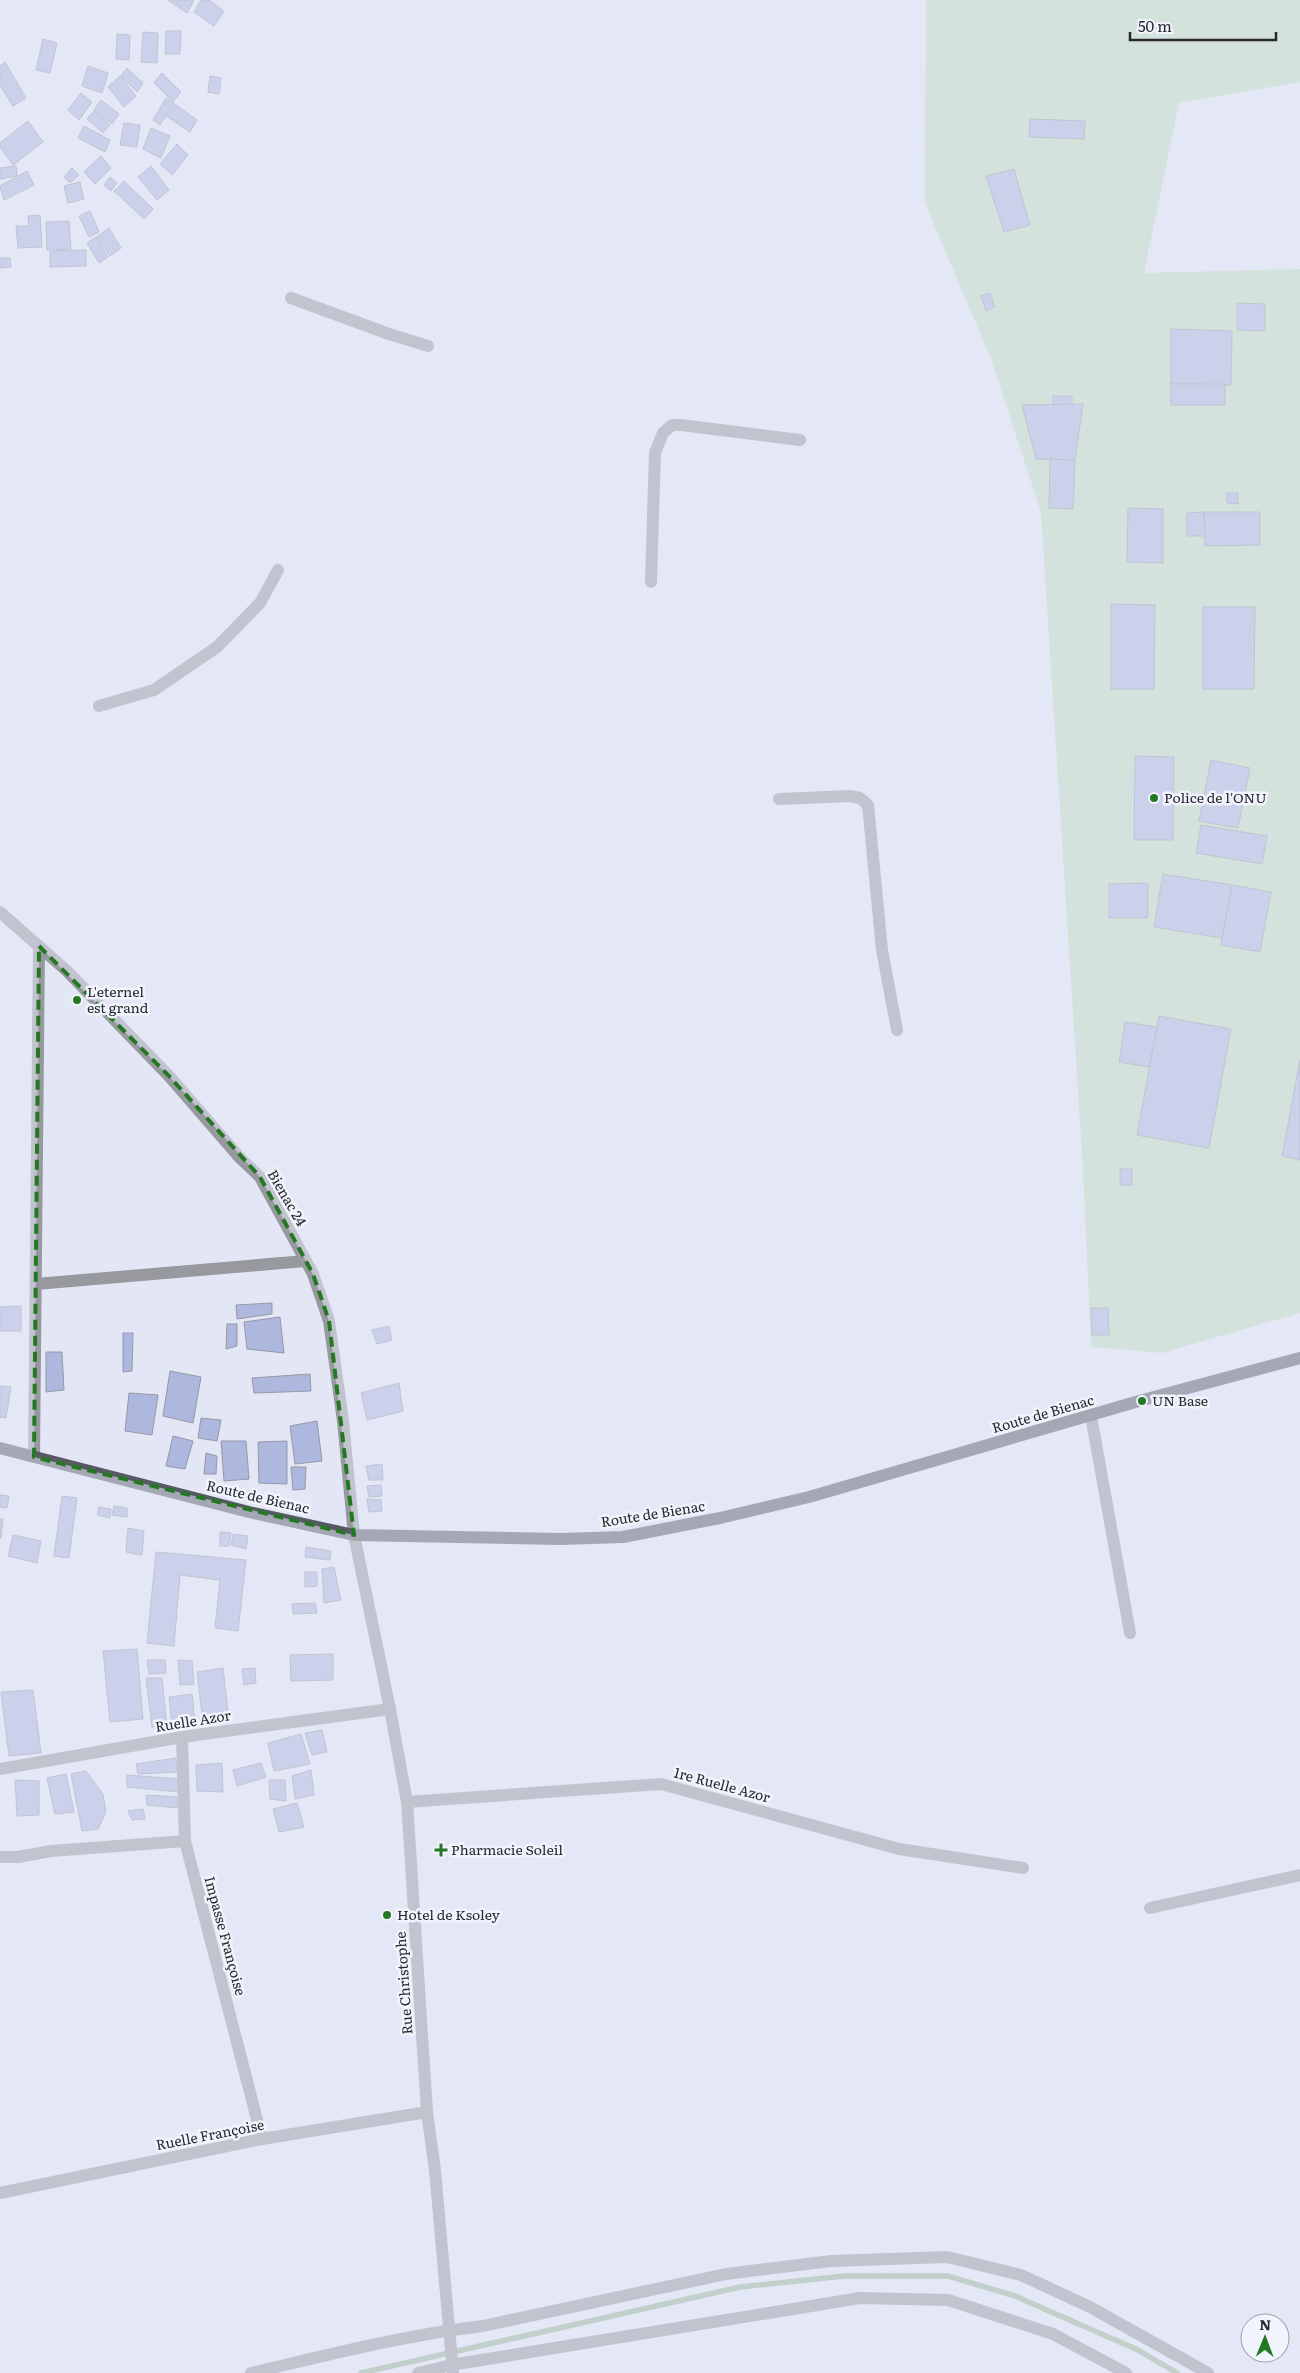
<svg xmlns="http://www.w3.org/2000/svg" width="1300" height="2373" font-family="Literata,serif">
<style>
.green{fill:#bfdcbc}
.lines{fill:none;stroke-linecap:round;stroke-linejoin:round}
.stream{stroke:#97b494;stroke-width:5.5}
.building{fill:#aeb7dd;stroke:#9599a6}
.minor{stroke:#98999f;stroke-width:12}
.major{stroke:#575a64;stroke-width:12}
.marked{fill:none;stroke:#257823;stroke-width:4;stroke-dasharray:10 6;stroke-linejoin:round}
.poi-dot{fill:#257823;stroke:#f2f4fd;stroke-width:2}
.labels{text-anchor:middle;stroke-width:5;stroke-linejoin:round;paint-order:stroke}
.poi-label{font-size:14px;fill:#28292e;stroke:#f2f4fd;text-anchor:start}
.street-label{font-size:14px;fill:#28292e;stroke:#f2f4fd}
</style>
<rect width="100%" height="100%" fill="#e3e7f5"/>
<!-- green -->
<path class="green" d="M926 0H1300V82L1179 103 1144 273 1300 269V1313L1162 1353 1091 1347 1083 1169 1041 512 991 359 925 203Z"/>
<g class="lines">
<!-- stream -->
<path class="stream" d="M361 2373 740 2287 844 2276H948L1015 2296 1138 2350 1177 2373"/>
</g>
<!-- building -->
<g class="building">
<path d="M168 0H194L187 13Z"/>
<path d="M201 0H209L224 11 214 26 194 12Z"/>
<path d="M166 31H181L180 54H165Z"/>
<path d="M143 32 158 33 157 63 141 62Z"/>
<path d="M117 34 130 35 129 60 116 59Z"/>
<path d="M43 39 57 43 50 73 36 70Z"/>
<path d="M5 62 26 98 13 106 0 85V66Z"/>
<path d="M88 66 108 73 102 93 82 86Z"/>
<path d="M127 68 143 83 137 92 121 76Z"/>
<path d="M162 73 181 92 173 102 154 83Z"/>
<path d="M120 76 136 96 124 107 108 87Z"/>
<path d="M210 76 221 78 219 94 208 92Z"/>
<path d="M81 93 92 102 79 120 68 110Z"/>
<path d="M166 98 197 120 190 132 166 116 160 125 153 120Z"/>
<path d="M101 100 119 114 112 124 94 110Z"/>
<path d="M94 111 110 125 103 133 87 119Z"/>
<path d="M1030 119 1085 121 1084 139 1029 137Z"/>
<path d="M28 121 43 142 13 165 0 147V143Z"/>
<path d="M124 123 140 125 137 147 120 145Z"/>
<path d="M84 126 110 140 105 152 78 138Z"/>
<path d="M151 128 170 136 161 158 143 149Z"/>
<path d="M177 144 188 155 172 175 160 164Z"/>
<path d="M101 156 111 168 95 184 84 172Z"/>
<path d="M16 166 17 176 0 179V168Z"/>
<path d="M151 166 169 190 157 200 138 177Z"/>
<path d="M72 168 79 175 70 183 64 177Z"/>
<path d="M1014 169 1030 225 1004 232 986 176Z"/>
<path d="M27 171 34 185 4 200 0 186Z"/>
<path d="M110 177 117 183 111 191 104 185Z"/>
<path d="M124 181 153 209 144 219 114 191Z"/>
<path d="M80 182 84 199 68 203 64 186Z"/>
<path d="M90 211 99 232 89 237 79 216Z"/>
<path d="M40 215 42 247 18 248 16 226H29L28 216Z"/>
<path d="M69 221 71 249 47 250 46 222Z"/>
<path d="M109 228 121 248 110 256 97 237Z"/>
<path d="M96 237 108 257 99 263 87 243Z"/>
<path d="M86 250V266L50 267V251Z"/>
<path d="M0 258H10L11 267 0 268Z"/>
<path d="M990 293 995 307 986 311 981 296Z"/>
<path d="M1237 303 1265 304V331L1237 330Z"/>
<path d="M1171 329 1232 331 1231 385 1171 384Z"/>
<rect x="1171" y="384" width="54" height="21"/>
<rect x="1053" y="396" width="19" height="9"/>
<path d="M1083 404 1075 460 1036 459 1022 405Z"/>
<path d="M1050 459 1075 460 1073 509 1049 508Z"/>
<path d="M1227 493H1238V504L1227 503Z"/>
<path d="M1128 508 1163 509V563L1127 562Z"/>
<path d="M1204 512H1260V545L1205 546Z"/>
<path d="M1204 512 1205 536H1187V513Z"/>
<path d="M1111 604 1155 605 1154 689H1111Z"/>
<path d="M1203 607H1255L1254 689H1203Z"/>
<path d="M1135 756 1174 757 1173 840H1134Z"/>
<path d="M1211 760 1250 768 1238 828 1199 821Z"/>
<path d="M1201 825 1267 836 1262 864 1196 853Z"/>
<path d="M1163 874 1232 885 1222 938 1154 927Z"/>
<path d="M1148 883V918H1109V884Z"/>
<path d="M1232 885 1271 892 1260 952 1221 945Z"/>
<path d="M1159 1016 1231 1029 1209 1148 1137 1135Z"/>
<path d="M1125 1022 1157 1027 1149 1067 1119 1062Z"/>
<path d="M1300 1060V1160L1282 1156Z"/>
<rect x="1120" y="1169" width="12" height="16"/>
<path d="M272 1303V1314L237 1319 236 1305Z"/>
<path d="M21 1306V1331H0V1307Z"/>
<path d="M1091 1308H1108L1109 1335H1092Z"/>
<path d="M280 1317 284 1353 247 1349 244 1322Z"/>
<path d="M227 1324H237V1346L226 1349Z"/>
<path d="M389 1326 392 1340 377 1344 372 1330Z"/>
<path d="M123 1333H133L132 1371 123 1372Z"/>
<path d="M46 1352H62L64 1390 46 1392Z"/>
<path d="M170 1371 201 1377 193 1423 163 1416Z"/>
<path d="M310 1374 311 1391 254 1393 252 1378Z"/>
<path d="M399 1383 403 1411 367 1420 361 1393Z"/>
<path d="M0 1386 11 1387 6 1418 0 1417Z"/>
<path d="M129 1393 158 1395 152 1435 125 1431Z"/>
<path d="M201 1418 221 1420 217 1441 198 1438Z"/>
<path d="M317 1421 322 1461 295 1464 290 1426Z"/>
<path d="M173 1436 193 1441 185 1469 166 1466Z"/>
<path d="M221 1441H246L249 1479 224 1481Z"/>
<path d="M287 1441V1484L259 1483 258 1442Z"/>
<path d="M206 1453 217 1456 216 1474H204Z"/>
<path d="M382 1464 383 1480H369L366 1466Z"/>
<path d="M291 1467H306L305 1489 293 1490Z"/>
<path d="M381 1485 382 1496 369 1497 367 1486Z"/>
<path d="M0 1495 9 1496 7 1508 0 1507Z"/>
<path d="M62 1496 77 1498 69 1558 54 1556Z"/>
<path d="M367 1499 381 1500 382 1511 369 1512Z"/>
<path d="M114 1506 127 1508V1517L112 1515Z"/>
<path d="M99 1507 111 1509 110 1518 97 1515Z"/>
<path d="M0 1519H3L1 1538H0Z"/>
<path d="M128 1528 144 1531 142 1555 126 1552Z"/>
<path d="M220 1532 231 1533 229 1546H220Z"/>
<path d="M233 1534 248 1536 246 1549 231 1545Z"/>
<path d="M13 1535 41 1541 37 1563 8 1556Z"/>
<path d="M306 1547 331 1551 330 1560 305 1557Z"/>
<path d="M156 1552 246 1560 238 1631 215 1628 220 1580 180 1575 174 1646 147 1643Z"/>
<path d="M334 1567 341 1600 324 1603 322 1569Z"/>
<path d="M305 1572H317V1586L305 1587Z"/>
<path d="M315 1603 317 1613 293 1614 292 1604Z"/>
<path d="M137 1649 143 1719 110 1722 103 1651Z"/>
<path d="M333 1654V1680L291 1681 290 1655Z"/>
<path d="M147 1660H165L166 1673 149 1674Z"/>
<path d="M178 1660 192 1661 194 1684 180 1685Z"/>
<path d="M223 1668 229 1720 203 1723 197 1672Z"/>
<path d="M255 1668 256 1683 244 1685 242 1669Z"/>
<path d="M146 1678H162L167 1727H152Z"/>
<path d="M33 1690 41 1753 9 1756 1 1692Z"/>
<path d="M192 1694 195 1722 172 1725 169 1697Z"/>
<path d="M322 1730 327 1752 312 1755 305 1733Z"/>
<path d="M301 1734 310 1764 274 1771 268 1743Z"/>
<path d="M176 1758 178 1772 138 1774 136 1764Z"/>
<path d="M222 1763 223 1792 197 1791 196 1765Z"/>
<path d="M261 1763 266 1777 237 1786 233 1770Z"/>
<path d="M311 1770 314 1795 295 1799 292 1776Z"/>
<path d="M86 1771 103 1794 106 1812 98 1829 82 1831 71 1774Z"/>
<path d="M66 1774 74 1812 55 1814 47 1778Z"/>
<path d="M127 1775 179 1779V1792L127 1787Z"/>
<path d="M15 1780 39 1781V1815L17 1816Z"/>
<path d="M269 1780H285L286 1801 270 1799Z"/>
<path d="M146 1795 177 1797V1808L147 1805Z"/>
<path d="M297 1803 304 1827 279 1832 273 1809Z"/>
<path d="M143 1809 145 1819 132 1820 128 1811Z"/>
</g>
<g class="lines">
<!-- minor -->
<g class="minor">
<path d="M291 298 389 334 428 346"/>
<path d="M651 582 655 453 663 433 672 425H681L800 440"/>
<path d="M99 706 154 690 217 647 260 603 278 570"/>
<path d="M779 799 850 796 860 798 868 805 882 950 897 1030"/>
<path d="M0 912 67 971 169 1076 240 1158 260 1177 313 1274 329 1321 343 1421 354 1535 390 1709 407 1802 427 2112 435 2170 453 2373"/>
<path d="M36 1284 305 1261"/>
<path d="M1091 1416 1130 1633"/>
<path d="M34 1457 39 946"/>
<path d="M182 1737 185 1841 262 2139"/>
<path d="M0 1769 182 1737 390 1709"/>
<path d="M407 1802 661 1784 899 1849 1023 1868"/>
<path d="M0 1857H18L51 1851 185 1841"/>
<path d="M1150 1908 1300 1875"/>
<path d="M0 2193 262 2139 427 2112"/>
<path d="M251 2373C328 2355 405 2335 483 2326L726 2274 831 2261 947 2257 1021 2275 1090 2307 1208 2373"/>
<path d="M418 2373 451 2365 860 2298 948 2300 1053 2334 1126 2373"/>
</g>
<!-- major -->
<path class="major" d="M0 1448 249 1512 354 1535 561 1539 623 1537 720 1518 809 1497 1139 1401 1300 1358"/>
</g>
<!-- marked area -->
<path d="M0 0H1300V2373H0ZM39 946 169 1076 260 1177 313 1274 329 1321 354 1535 34 1457Z" fill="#e3e7f5" fill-opacity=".55" fill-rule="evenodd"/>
<path class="marked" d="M39 946 169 1076 260 1177 313 1274 329 1321 354 1535 34 1457Z"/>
<!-- markers -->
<g class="poi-dot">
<circle cx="1154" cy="798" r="5"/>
<circle cx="77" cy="1000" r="5"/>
<circle cx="1142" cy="1401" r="5"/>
<path d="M438.5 1842.5h5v5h5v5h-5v5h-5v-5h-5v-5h5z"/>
<circle cx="387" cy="1915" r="5"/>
</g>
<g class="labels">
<!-- poi labels -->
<g class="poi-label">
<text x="1164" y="803">Police de l'ONU</text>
<text x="87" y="997">L'eternel<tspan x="87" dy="16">est grand</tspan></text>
<text x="1152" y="1406">UN Base</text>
<text x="451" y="1855">Pharmacie Soleil</text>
<text x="397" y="1920">Hotel de Ksoley</text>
</g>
<!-- street labels -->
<g class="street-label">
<text transform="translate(287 1198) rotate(60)" y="5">Bienac 24</text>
<text transform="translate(1043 1414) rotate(-16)" y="5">Route de Bienac</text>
<text transform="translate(258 1497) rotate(13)" y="5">Route de Bienac</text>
<text transform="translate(653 1514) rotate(-9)" y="5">Route de Bienac</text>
<text transform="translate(193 1721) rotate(-9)" y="5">Ruelle Azor</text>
<text transform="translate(722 1785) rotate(15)" y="5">1re Ruelle Azor</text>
<text transform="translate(225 1936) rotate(75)" y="5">Impasse Françoise</text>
<text transform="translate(404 1983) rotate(-94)" y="5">Rue Christophe</text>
<text transform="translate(210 2135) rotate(-11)" y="5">Ruelle Françoise</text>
</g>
</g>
<!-- north arrow -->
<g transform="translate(1265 2338) rotate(1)"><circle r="24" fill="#f2f4fd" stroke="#a1a3aa"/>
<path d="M0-4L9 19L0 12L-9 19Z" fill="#257823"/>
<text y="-8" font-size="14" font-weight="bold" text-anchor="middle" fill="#28292e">N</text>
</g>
<!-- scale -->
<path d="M1130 32v8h146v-8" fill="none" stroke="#28292e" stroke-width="2.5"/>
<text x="1138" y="32" font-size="15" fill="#28292e" stroke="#f2f4fd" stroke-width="4" paint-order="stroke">50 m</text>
</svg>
